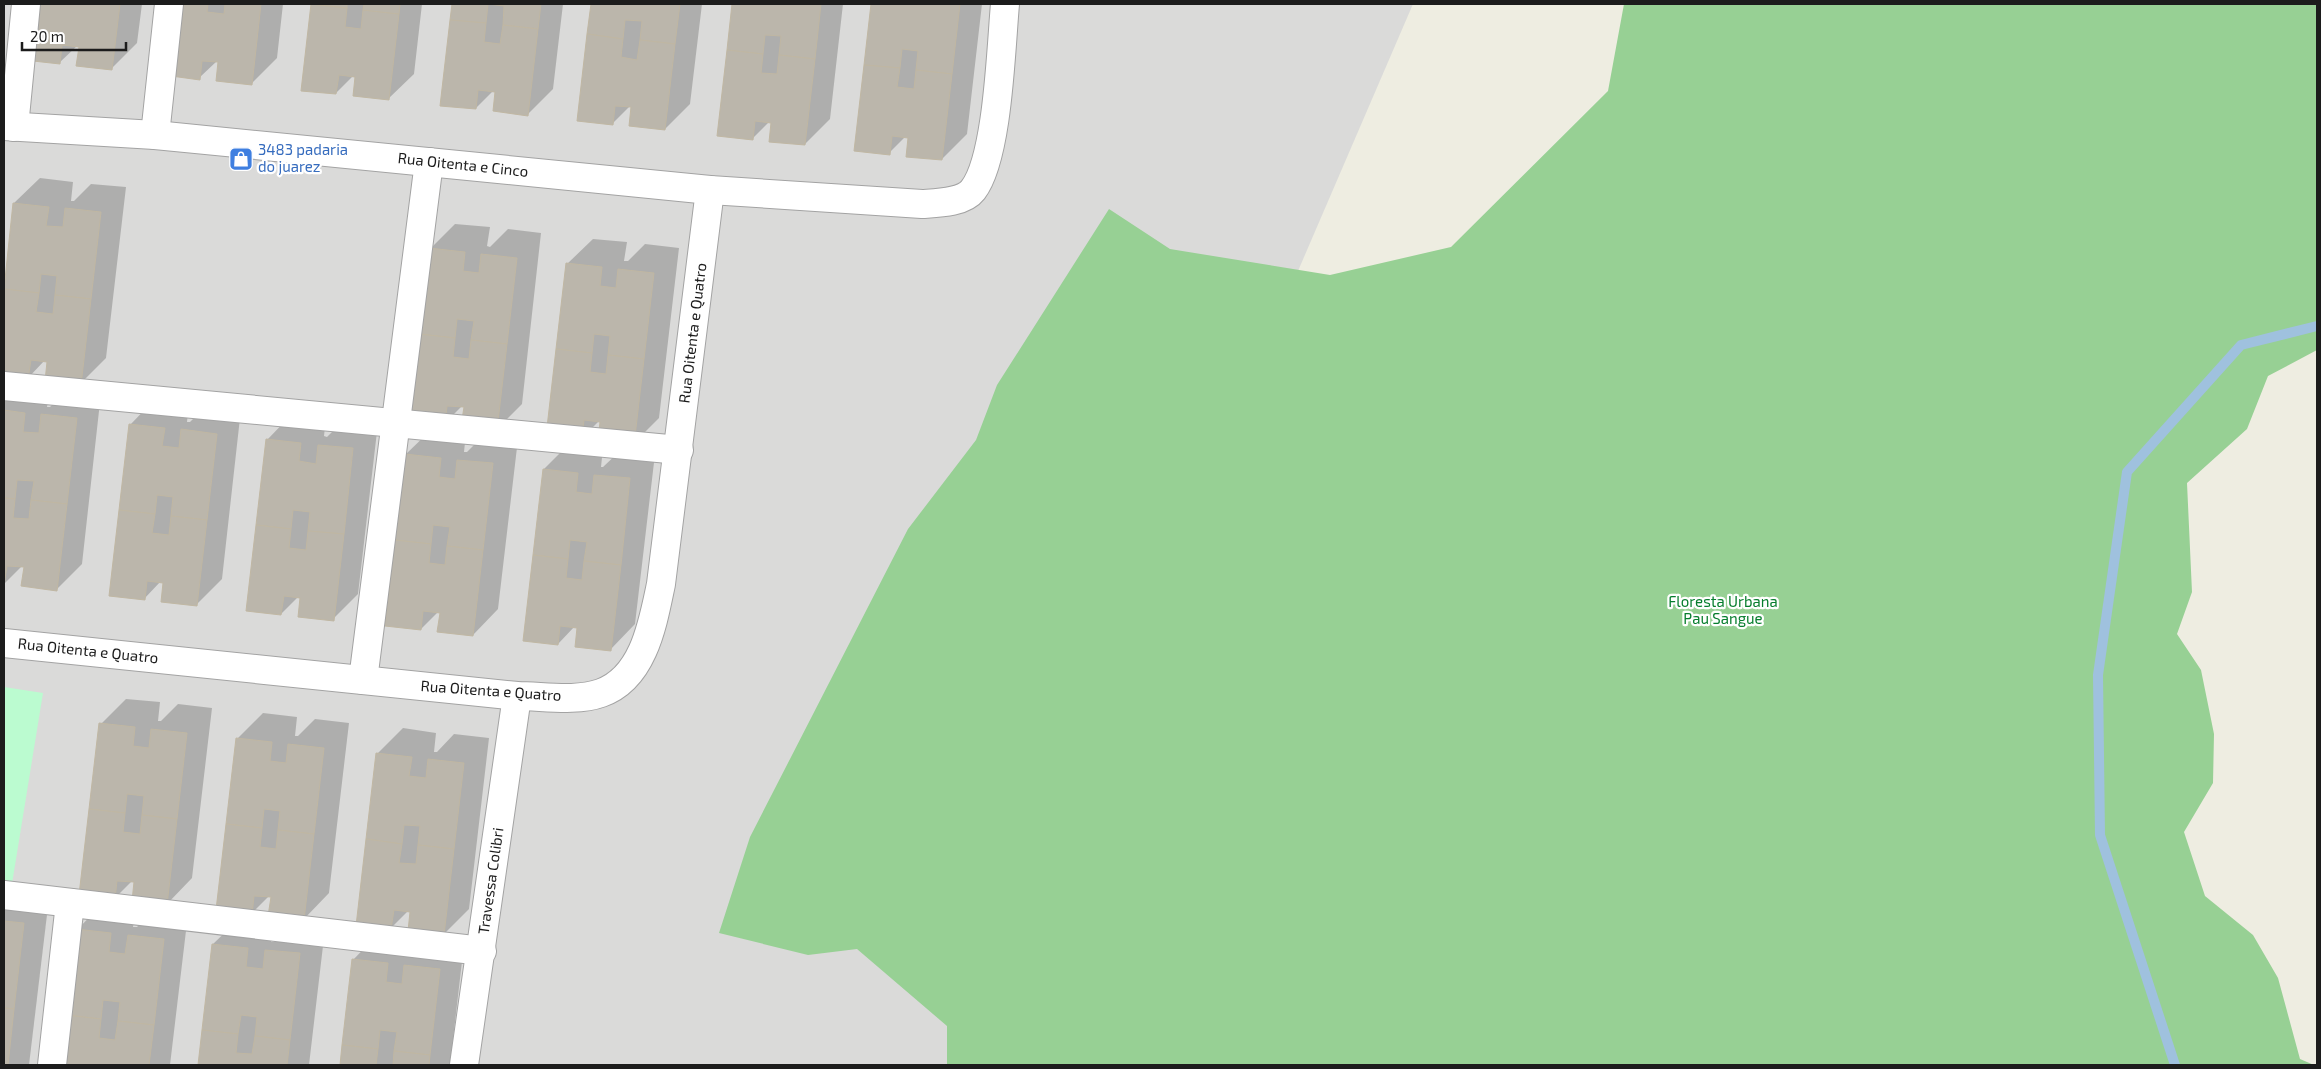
<svg xmlns="http://www.w3.org/2000/svg" width="2321" height="1069" font-family="'Exo 2',sans-serif">
<style>
.residential{fill:#dadad9}
.forest{fill:#97d094}
.park{fill:#bbfbd0}
.shadow{fill:#0003}
.lines{fill:none;stroke-linecap:round;stroke-linejoin:round}
.stream{stroke:#9fc1de;stroke-width:10}
.building{fill:#bbb6ab;stroke:#c0b7a3}
.minor-casing{stroke:#a3a3a3;stroke-width:30}
.minor{stroke:#fff;stroke-width:28}
.labels{text-anchor:middle;stroke-width:4.5;stroke-linejoin:round;paint-order:stroke}
.shop-label{font-size:15px;fill:#366cbe;stroke:#fff;text-anchor:start}
.street-label{font-size:15px;fill:#1c1c1c;stroke:#fff}
.park-label{font-size:15px;fill:#077e2e;stroke:#fff}
</style>
<rect width="100%" height="100%" fill="#eeede1"/>
<!-- residential -->
<path class="residential" d="M4 4H1413L956 1065H4Z"/>
<!-- forest -->
<path class="forest" d="M1624 4H2317V350L2268 376 2247 429 2187 483 2192 592 2177 634 2201 670 2214 734 2213 783 2184 832 2205 896 2253 935 2278 978 2300 1059 2314 1065H947V1026L857 949 808 955 719 933 750 837 908 529 976 440 997 385 1109 209 1170 249 1330 275 1451 247 1608 91Z"/>
<!-- park -->
<path class="park" d="M4 687 43 693 11 890 4 889Z"/>
<!-- shadow -->
<g class="shadow">
<path d="M32 4H142L137 43 112 68 77 46 59 63Z"/>
<path d="M173 4H283L277 58 251 84 219 61H217L199 78Z"/>
<path d="M312 4H422L414 74 388 99 353 76 336 93 302 90Z"/>
<path d="M453 4H563L553 89 528 114 493 91 476 108 442 104Z"/>
<path d="M592 4H702L690 104 665 129 633 106H630L613 123 579 119Z"/>
<path d="M734 4H843L830 119 805 144 773 121H770L752 139 719 135Z"/>
<path d="M872 4H982L967 134 942 159 906 136 889 153 855 150Z"/>
<path d="M40 178 73 182 71 201H74L91 184 126 187 106 358 81 383 49 361 45 360 28 378 4 375V294L14 203Z"/>
<path d="M455 224 490 227 487 246 490 247 508 229 541 233 522 404 497 429 465 406H462L445 423 430 249Z"/>
<path d="M593 239 627 242 624 261H628L645 244 679 248 659 418 633 444 599 421 582 438 567 264Z"/>
<path d="M50 388 47 407H50L68 389 101 393 82 564 57 589 25 566H22L4 584V396Z"/>
<path d="M155 399 189 403 187 422H190L207 405 241 409 222 579 196 605 161 581 144 599 130 425Z"/>
<path d="M292 414 326 418 324 436 327 437 344 420 378 423 358 594 333 619 298 597 281 614 267 440Z"/>
<path d="M432 429 466 433 464 452H467L484 435 518 439 498 609 473 635 441 612H438L421 629 406 454Z"/>
<path d="M569 444 603 448 601 467H603L621 450 655 454 635 624 610 650 575 626 558 644 544 469Z"/>
<path d="M126 699 160 702 158 721H161L178 704 212 708 192 878 167 904 132 881 115 898 101 724Z"/>
<path d="M263 713 297 717 295 736H298L315 719 349 723 329 893 304 919 272 896H269L252 913 238 738Z"/>
<path d="M403 728 436 733 434 752H437L454 734 489 738 469 909 444 934 408 911 391 928 377 754Z"/>
<path d="M49 898 29 1065H4V905Z"/>
<path d="M102 904 136 908 133 927H137L154 910 188 914 170 1065H61L77 930Z"/>
<path d="M239 919 273 923 271 942H274L291 925 325 929 309 1065H200L213 944Z"/>
<path d="M378 934 413 938 410 957H413L431 940 464 944 450 1065H341L353 960Z"/>
</g>
<g class="lines">
<!-- stream -->
<path class="stream" d="M2175 1065 2100 835 2098 675 2127 472 2241 345 2317 326"/>
</g>
<!-- building -->
<g class="building">
<path d="M31 4H120L112 70 76 66 79 47 62 45 60 64 24 60Z"/>
<path d="M172 4H208L207 12 224 14 225 4H261L252 85 216 81 218 62 202 61 200 80 164 75Z"/>
<path d="M311 4 347 8 345 27 361 29 363 10 399 14 389 100 353 96 355 77 339 75 336 94 301 91Z"/>
<path d="M311 4H347V8Z"/>
<path d="M364 4H400L399 14 363 10Z"/>
<path d="M452 4H541L538 29 503 25 504 6 488 4 486 23 450 20Z"/>
<path d="M591 4H680L675 44 640 40 642 21 625 20 623 39 587 34Z"/>
<path d="M732 4H821L815 59 779 55 781 36 765 35 763 54 727 50Z"/>
<path d="M871 4H960L952 74 916 70 918 51 902 49 900 68 864 65Z"/>
<path d="M450 20 486 23 484 42 500 44 503 25 538 29 528 116 493 111 495 92 478 90 476 109 440 106Z"/>
<path d="M587 34 623 39 621 57 637 60 640 40 675 44 665 130 629 126 631 107 615 106 613 125 577 121Z"/>
<path d="M727 50 763 54 761 73 777 74 779 55 815 59 805 145 769 142 771 123 755 121 753 140 717 136Z"/>
<path d="M864 65 900 68 897 87 914 89 916 70 952 74 942 160 906 157 908 138 892 136 890 155 854 151Z"/>
<path d="M13 203 49 207 46 226 63 227 65 208 101 212 91 299 55 295 57 276 41 274 39 293 4 289Z"/>
<path d="M429 248 465 252 463 271 479 273 481 254 517 258 507 344 471 340 474 321 457 319 455 338 419 334Z"/>
<path d="M566 263 602 267 600 286 616 288 618 269 654 273 644 359 608 355 610 336 594 334 592 353 556 349Z"/>
<path d="M4 289 39 293 36 312 53 314 55 295 91 299 81 385 45 381 47 362 31 360 28 379 4 376Z"/>
<path d="M419 334 455 338 453 357 469 359 471 340 507 344 497 430 461 426 464 407 447 406 445 425 409 421Z"/>
<path d="M556 349 592 353 590 372 606 374 608 355 644 359 634 445 598 441 600 422 584 420 582 439 546 436Z"/>
<path d="M4 410 25 413 23 432 39 433 41 414 77 418 67 504 31 500 34 481 17 480 15 499 4 498Z"/>
<path d="M129 424 165 428 162 446 179 448 181 429 217 434 207 520 171 516 173 497 157 495 155 514 119 510Z"/>
<path d="M266 439 301 443 299 461 316 464 318 445 353 448 344 534 308 531 310 512 293 510 291 529 256 525Z"/>
<path d="M405 454 441 458 439 477 455 479 457 460 493 463 483 550 447 546 450 527 433 525 431 544 395 540Z"/>
<path d="M543 469 578 473 576 492 592 494 594 475 630 478 621 565 584 561 587 542 570 540 568 559 533 555Z"/>
<path d="M4 498 15 499 13 518 29 519 31 500 67 504 57 591 21 586 24 567 7 566 4 585Z"/>
<path d="M119 510 155 514 152 533 169 535 171 516 207 520 197 606 161 602 163 583 147 581 145 600 109 596Z"/>
<path d="M256 525 291 529 289 548 306 550 308 531 344 534 334 621 298 617 300 598 284 596 281 615 246 611Z"/>
<path d="M395 540 431 544 429 563 445 565 447 546 483 550 473 636 437 632 440 613 423 611 421 630 385 626Z"/>
<path d="M533 555 568 559 566 578 582 580 584 561 621 565 611 651 575 647 577 628 560 626 558 645 523 641Z"/>
<path d="M99 723 135 727 133 746 149 748 151 729 187 733 177 819 142 815 144 796 127 794 125 813 89 809Z"/>
<path d="M236 738 272 742 270 761 286 763 288 744 324 748 314 834 278 830 280 811 264 809 262 828 226 824Z"/>
<path d="M376 753 412 757 409 776 426 778 428 759 464 763 454 849 418 845 420 826 404 825 402 844 366 839Z"/>
<path d="M89 809 125 813 123 832 140 834 142 815 177 819 167 905 132 901 134 882 117 881 115 899 79 895Z"/>
<path d="M226 824 262 828 260 847 276 849 278 830 314 834 304 920 268 916 271 897 254 896 252 915 216 910Z"/>
<path d="M366 839 402 844 399 863 416 864 418 845 454 849 444 935 408 931 410 912 394 910 391 929 356 926Z"/>
<path d="M4 921 24 923 14 1009 4 1008Z"/>
<path d="M76 929 111 933 109 952 125 954 128 935 164 939 154 1025 118 1021 120 1002 103 1000 101 1019 66 1015Z"/>
<path d="M212 944 248 948 246 967 263 969 265 950 300 953 290 1040 255 1036 257 1017 241 1015 238 1034 202 1030Z"/>
<path d="M352 959 388 963 386 982 402 984 404 965 440 969 430 1055 394 1051 397 1032 380 1030 378 1049 342 1045Z"/>
<path d="M4 1008 14 1009 8 1065H4Z"/>
<path d="M66 1015 101 1019 99 1038 115 1040 118 1021 154 1025 149 1065H60Z"/>
<path d="M202 1030 238 1034 236 1053 252 1054 255 1036 290 1040 287 1065H198Z"/>
<path d="M342 1045 378 1049 376 1065H340Z"/>
<path d="M394 1051 430 1055 429 1065H393Z"/>
</g>
<g class="lines">
<!-- minor casing -->
<g class="minor-casing">
<g id="minor">
<path d="M4 126 155 135 710 190 922 204C937 203 963 203 973 190 998 158 1001 47 1005 4"/>
<path d="M14 127 26 4"/>
<path d="M155 135 169 4"/>
<path d="M4 386 679 450"/>
<path d="M4 643 517 696C543 696 576 702 601 693 644 678 653 622 661 584L710 190"/>
<path d="M363 680 429 162"/>
<path d="M4 895 482 951"/>
<path d="M52 1065 70 903"/>
<path d="M464 1065 517 696"/>
</g>
</g>
<!-- minor -->
<use href="#minor" class="minor"/>
</g>
<!-- icons -->
<defs>
<g id="shop-square" transform="scale(1.25)"><rect x="-9" y="-9" width="18" height="18" rx="4" fill="#3f7fe0" stroke="#fff"/><path d="M-5-2.5h2.3a2.7 3.5 0 0 1 5.4 0H5L5.5 6h-11ZM-1.5-2.5h3a1.5 2.3 0 0 0-3 0Z" fill="#fff"/></g>
</defs>
<g fill-rule="evenodd">
<use href="#shop-square" x="241" y="159"/>
</g>
<g class="labels">
<!-- shop labels -->
<g class="shop-label">
<text x="258" y="155">3483 padaria<tspan x="258" dy="17">do juarez</tspan></text>
</g>
<!-- street labels -->
<g class="street-label">
<text transform="translate(463 165) rotate(6)" y="5">Rua Oitenta e Cinco</text>
<text transform="translate(693 333) rotate(-83)" y="5">Rua Oitenta e Quatro</text>
<text transform="translate(88 651) rotate(6)" y="5">Rua Oitenta e Quatro</text>
<text transform="translate(491 691) rotate(4)" y="5">Rua Oitenta e Quatro</text>
<text transform="translate(491 881) rotate(-82)" y="5">Travessa Colibri</text>
</g>
<!-- park labels -->
<g class="park-label">
<text x="1723" y="607">Floresta Urbana<tspan x="1723" dy="17">Pau Sangue</tspan></text>
</g>
</g>
<!-- border -->
<rect width="2321" height="1069" fill="none" stroke="#1c1c1c" stroke-width="10"/>
<!-- scale -->
<path d="M22 42v8h104v-8" fill="none" stroke="#1c1c1c" stroke-width="2.5"/>
<text x="30" y="42" font-size="15" fill="#1c1c1c" stroke="#ffffff" stroke-width="4" paint-order="stroke">20 m</text>
</svg>
